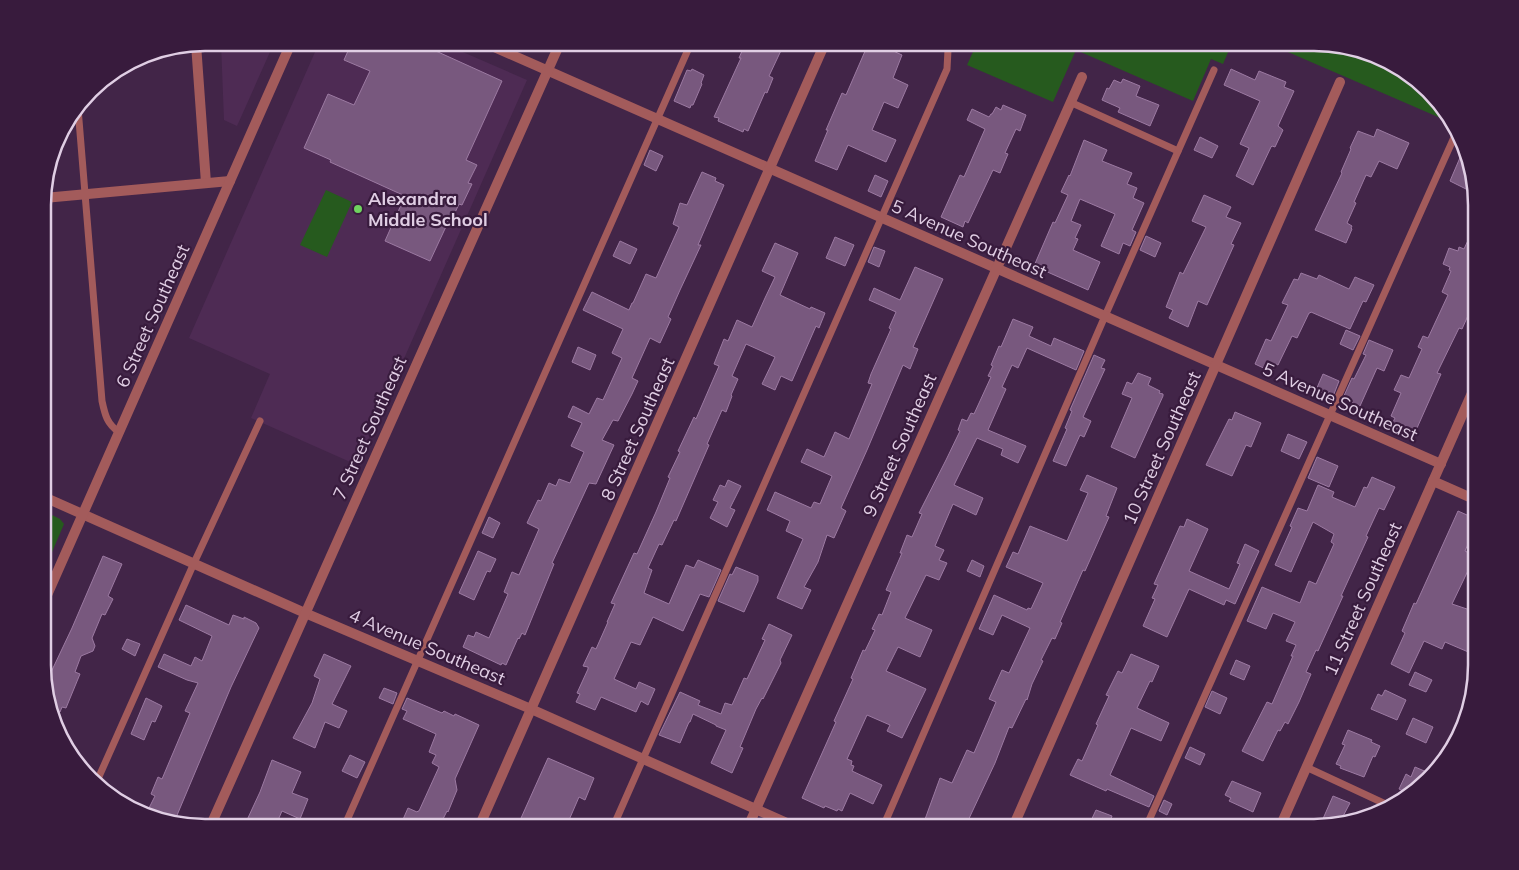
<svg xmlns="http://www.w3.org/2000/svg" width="1519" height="870" font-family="Mulish,sans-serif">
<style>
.built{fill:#4e2b54}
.green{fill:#265a1e}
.building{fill:#78587e;stroke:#9c7aa2}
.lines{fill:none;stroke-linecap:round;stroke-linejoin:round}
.service{stroke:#a35b5b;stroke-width:7}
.minor{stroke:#a35b5b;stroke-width:10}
.tertiary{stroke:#a35b5b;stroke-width:10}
.poi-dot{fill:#6fd35f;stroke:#381b3d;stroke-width:2}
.labels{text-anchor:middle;stroke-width:4.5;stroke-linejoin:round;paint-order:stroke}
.poi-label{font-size:18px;font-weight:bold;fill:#e0cee4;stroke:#381b3d;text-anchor:start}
.street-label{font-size:18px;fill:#e0cee4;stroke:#381b3d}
.rim{fill:none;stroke:#e0cee4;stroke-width:2.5}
</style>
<rect width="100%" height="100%" fill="#422548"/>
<!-- built -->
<g class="built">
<path d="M221 43H274L237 126 224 120Z"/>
<path d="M319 43H442L527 80 357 465 251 418 270 374 189 338Z"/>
</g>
<!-- green -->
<g class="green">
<path d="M977 43H1232L1223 64 1211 59 1193 101 1076 50 1053 102 967 65Z"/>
<path d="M1267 43H1315L1395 64 1449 115 1452 123Z"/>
<path d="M326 190 352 202 327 257 300 245Z"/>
<path d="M44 511 60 519 64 524 44 571Z"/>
</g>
<!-- building -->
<g class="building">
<path d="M352 42H416L502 81 466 160 477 165 468 183 472 184 462 205 459 204 452 219 450 218 430 261 385 241 405 196 330 162 331 160 304 148 328 94 354 105 370 71 344 60Z"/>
<path d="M751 42H785L769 76 773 78 767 93 765 92 748 131 744 129 743 132 718 121 719 118 714 117 741 58H739L745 44 750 46Z"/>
<path d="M869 42H874L902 55 893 78 908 85 898 108 884 102 872 130 896 140 886 162 848 145 837 170 815 161 828 130H826L842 93 846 95Z"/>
<path d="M692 69 704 75 701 83 702 84 693 105H691L690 108 674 101 687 70 691 71Z"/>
<path d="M1231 69 1255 80 1259 71 1286 82 1284 87 1294 91 1278 126 1283 130 1275 147 1272 146 1271 147 1253 185 1236 176 1249 148 1240 144 1260 101 1224 85Z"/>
<path d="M1123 79 1140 86 1136 96 1159 105 1150 126 1118 112 1120 108 1102 100 1107 88 1109 89 1114 80 1121 83Z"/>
<path d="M1003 105 1026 115 1020 131 1016 129 1005 153 1008 154 1000 173 993 170 968 223 965 221 963 227 941 217 960 175 964 177 985 129 967 120 972 109 989 117 991 114H992L996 107 1001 110Z"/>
<path d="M1377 129 1409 143 1397 169 1379 161 1371 177 1366 175 1354 202 1356 203 1347 223 1352 226 1351 228 1352 229 1346 243 1315 230 1342 173 1341 172 1351 149 1350 148 1358 131 1374 137Z"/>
<path d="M1200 137 1218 146 1212 158 1194 150Z"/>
<path d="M1084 140 1107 150 1102 161 1132 173 1127 184 1137 188 1133 198 1144 203 1132 230 1136 232 1130 246 1123 243 1119 254 1101 246 1115 214 1080 199 1071 221 1081 225 1075 238 1078 239 1073 250 1100 262 1088 290 1034 266 1053 222 1055 223 1068 195 1061 192 1069 175 1070 176Z"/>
<path d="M650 150 663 156 656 171 644 165Z"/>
<path d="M1462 153 1476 194 1450 181Z"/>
<path d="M702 172 716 178 715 181 724 185 698 245H701L680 290 668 317 671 319 660 343 650 338 632 378 638 381 632 394 618 421 613 420 602 440 614 445 596 484 589 483 552 563 554 564 525 635 522 633 519 639 518 638 506 665 502 663 501 665 463 647 468 635 474 637 476 632 489 638 508 594 504 592 512 572 519 575 539 529 527 523 538 500 541 501 549 483 556 486 559 479 570 483 584 452 571 446 582 423 568 417 573 406 589 414 597 398 603 400 622 358 612 353 623 329 583 310 592 292 629 310 632 303H633L646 274 656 278 679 227 673 224 680 203 687 205Z"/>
<path d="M875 175 888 181 881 197 868 191Z"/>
<path d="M1204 195 1231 207 1226 217 1241 223 1231 244 1234 245 1207 305 1198 301 1188 327 1169 318 1173 310 1166 307 1180 272 1183 274 1206 227 1192 221Z"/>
<path d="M1476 223V289L1469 308 1471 309 1462 329 1459 328 1437 373 1441 374 1413 437 1391 426 1395 418 1391 416 1401 393 1394 390 1401 375 1409 378 1422 349 1418 347 1423 336 1428 338 1448 295 1442 292 1451 271 1449 270 1450 267 1443 264 1449 248 1458 251 1459 247 1464 249Z"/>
<path d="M1146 236 1161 243 1155 257 1140 250Z"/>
<path d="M835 237 854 245 845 266 826 258Z"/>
<path d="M620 241 637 249 630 264 613 256Z"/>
<path d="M775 243 798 253 780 295 810 309 811 307 825 313 819 328 816 326 792 381 781 376 775 390 762 384 775 357 746 344 732 376 738 379 731 395 732 396 726 412 722 410 707 444 709 445 676 521 674 520 662 545 659 544 648 568 652 570 644 593 669 604 686 565 694 568 698 560 721 570 709 597 700 594 683 631 653 617 640 645 631 642 614 679 636 689 639 682 655 689 648 705 641 701 636 712 601 697 595 710 576 702 580 694 577 693 588 669V667L583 666 592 647 596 649 608 622H607L615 604 611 603 634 553 637 554 656 512 670 478 668 477 680 452 678 451 694 417 696 419 719 366 714 364 724 339 728 341 737 320 752 327 765 298 775 277 762 271Z"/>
<path d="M874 247 885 251 879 267 868 262Z"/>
<path d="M915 267 943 279 913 347 918 349 910 369 903 365 867 450 841 508 846 511 834 538 827 535 818 562 804 587 811 590 802 609 777 598 803 539 786 531 790 521 767 510 775 492 811 508 814 502 820 504 832 476 801 462 807 449 824 457 835 432 849 439 872 384 868 383 871 374 891 329 889 328 896 312 869 300 874 288 900 300Z"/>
<path d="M1301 273 1317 279 1319 275 1349 289 1355 277 1374 285 1366 302 1363 301 1350 329 1311 312 1310 313H1309L1297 338 1292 336 1278 365 1276 364 1272 372 1255 364 1266 339 1271 341 1288 305 1282 303 1294 279 1298 280Z"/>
<path d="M1013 319 1033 327 1029 336 1051 346 1054 338 1084 351 1076 370 1027 348 1018 368 1012 365 1002 387 1006 389 988 430 1026 446 1018 463 1001 455 1003 449 977 438 954 485 983 498 976 515 953 504 935 546 944 550 939 560 947 563 939 580 926 575 905 618 932 630 920 657 898 647 886 671 926 689 902 738 887 731 890 725 867 715 847 759 852 761 851 765 854 766 852 771 882 785 873 804 850 793 842 811 838 809 837 811 825 806 824 808 802 798 836 722 834 721 853 679 851 678 863 650 865 651 875 630 872 629 879 614 882 615 891 592 886 590 902 553H900L907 535 912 537 922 514 919 513 946 460 960 431 958 430 962 419 967 421 971 413 974 414 991 377 988 376 993 366 991 365 999 346 1001 347Z"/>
<path d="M1346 330 1360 336 1353 350 1340 344Z"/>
<path d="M1369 340 1393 350 1384 371 1377 368 1360 406 1343 398 1352 378 1354 379 1366 355 1363 354Z"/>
<path d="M578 347 596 355 590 370 572 362Z"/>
<path d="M1094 355 1105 360 1101 368 1105 369 1083 417 1091 421 1084 437 1080 435 1066 466 1053 461 1067 429 1065 428 1072 411 1070 410Z"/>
<path d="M1138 373 1151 378 1148 385 1160 391 1159 393 1163 394V396L1135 458 1111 447 1132 398 1122 394 1127 382 1132 384Z"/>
<path d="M1323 374 1339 381 1334 394 1329 392 1327 395 1316 390Z"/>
<path d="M1235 412 1261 423 1251 447 1246 445 1232 476 1206 465 1229 419 1232 420Z"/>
<path d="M1288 434 1307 442 1299 459 1281 451Z"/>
<path d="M1317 457 1338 466 1329 487 1308 478Z"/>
<path d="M1087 475 1117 488 1106 516 1109 517 1085 571 1083 570 1060 622 1062 623 1055 639 1052 638 1041 660 1043 661 1032 684 1027 700 1026 699 1012 728 1009 727 995 763 965 827H929L930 824 924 822 940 778 952 783 967 750 974 753 996 702 989 699 1002 670 1009 673 1030 628 1002 615 993 635 979 629 994 595 1027 610 1028 608 1031 609 1043 583 1006 567 1013 552 1018 554 1030 526 1067 541 1088 493 1080 490Z"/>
<path d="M1372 477 1395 487 1384 510 1379 508 1366 536 1368 537 1341 596H1343L1318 651 1316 650 1306 672 1311 674 1299 702 1288 724 1285 722 1280 731 1278 730 1263 761 1242 751 1267 702 1272 704 1293 656H1291L1296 645 1286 641 1295 622 1273 613 1266 629 1247 621 1262 587 1300 603 1309 581 1316 584 1334 544 1331 542 1334 534 1313 522 1291 572 1275 565 1292 527 1290 526 1298 508 1307 511 1318 485 1334 492 1332 497 1355 507 1364 487 1367 488Z"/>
<path d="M728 480 741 486 730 508 735 510 727 527 710 518 718 502 713 500 720 485 725 487Z"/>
<path d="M1458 511 1476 519V525L1465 551 1475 556 1452 604 1476 612V619L1471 634 1476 636V647L1473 654 1445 642 1442 649 1424 641 1409 673 1391 664 1405 633 1402 631 1414 603 1416 604Z"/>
<path d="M489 517 500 523 493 538 482 533Z"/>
<path d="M1187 519 1208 529 1189 571 1229 589 1240 564 1237 563 1245 544 1259 551 1235 604 1226 600 1224 605 1189 589 1167 637 1143 626 1155 599 1152 598 1158 585 1154 584 1180 526 1184 527Z"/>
<path d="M478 551 496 559 490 572 487 571 474 600 459 593Z"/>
<path d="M103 556 122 564 108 596 113 599 105 615 102 614 92 638 95 646 93 651 81 656 75 672 80 674 66 708 62 707 60 712 52 709 44 687 72 628Z"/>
<path d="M972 560 984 566 980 577 967 571Z"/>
<path d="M736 567 758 576V581L744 612 718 601 730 574 732 575Z"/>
<path d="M186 605 229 625 233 615 244 619V617L256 623 259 628 231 687 175 820 147 812 155 796 151 794 158 777 162 779 190 713 185 711 198 683 187 680 158 667 164 654 191 666 195 657 202 661 212 636 179 620Z"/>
<path d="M769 624 792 635 780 660 781 663 763 699 762 698 756 709 740 747 743 748 732 773 711 763 726 730 716 726V725L693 714 690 722H689L680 743 659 735 680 692 700 701 698 705 721 714 725 703 732 705 744 678 747 679 765 640 762 639Z"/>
<path d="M127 639 140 644 135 656 122 649Z"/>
<path d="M324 654 351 666 332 704 347 711 339 728 325 722 315 748 293 738 312 703 320 679 314 676Z"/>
<path d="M1131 654 1159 666 1152 682 1150 681 1137 708 1169 723 1161 741 1131 728 1110 775 1154 796 1149 807 1107 789 1106 791 1070 775 1078 759 1082 761 1098 725 1096 724 1109 696 1106 695 1118 671 1122 673Z"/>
<path d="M1236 660 1250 666 1244 680 1230 674Z"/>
<path d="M1415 672 1432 680 1426 692 1409 685Z"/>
<path d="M384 688 397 693 393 704 379 698Z"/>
<path d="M1385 690 1406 700 1397 720 1371 709 1378 694 1382 696Z"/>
<path d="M1212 691 1227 698 1220 714 1205 707Z"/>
<path d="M146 698 162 706 155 722 152 721 144 740 131 734Z"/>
<path d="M407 698 442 713 444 711 454 716 455 714 479 725 455 779 457 790 448 812 447 811 439 827H409L401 824 408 808 417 812 418 811H419L439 767 432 763 436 755 429 752 436 734 403 719 407 711 402 709Z"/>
<path d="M1413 718 1433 727 1426 743 1406 734Z"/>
<path d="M1348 730 1372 740 1371 742 1380 746 1375 757 1373 756 1364 777 1340 768 1341 766 1336 764 1345 745 1342 744Z"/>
<path d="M1190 747 1205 754 1200 765 1185 758Z"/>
<path d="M350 755 365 762 357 778 342 771Z"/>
<path d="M548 758 594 778 585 800 579 797 566 827H517Z"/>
<path d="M272 760 301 772 292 793 308 799 300 819 282 811 275 827H252L254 824 247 820 260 792Z"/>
<path d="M1415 767 1429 773 1402 799 1405 792 1399 789 1406 774 1411 777Z"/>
<path d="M1232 781 1261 793 1253 812 1229 801 1231 798 1225 795Z"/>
<path d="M1333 796 1350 803 1340 822 1332 825 1322 821Z"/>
<path d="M1164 800 1172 804 1167 815 1159 811Z"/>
<path d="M1096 810 1112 816 1108 827H1088Z"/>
</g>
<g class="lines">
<!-- service -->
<g class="service">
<path d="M1070 102 1178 151"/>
<path d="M78 108 102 401C105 415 107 424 119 432"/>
<path d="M1448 753 1463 720"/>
<path d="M1306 767 1392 807"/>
<path d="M97 781 194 563 260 421"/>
<path d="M344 827 691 43"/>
<path d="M613 827 947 69 948 50 943 43"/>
<path d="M883 827 1105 316 1214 70"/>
<path d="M1146 827 1456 133"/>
</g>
<!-- minor -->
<g class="minor">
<path d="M485 43 1441 464"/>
<path d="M196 44 206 183"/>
<path d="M44 198 230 181"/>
<path d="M1433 481 1476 500"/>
<path d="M44 497 305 613 531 709 796 827"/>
<path d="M210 827 560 43"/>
<path d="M479 827 825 43"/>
<path d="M748 827 1082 77"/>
<path d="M1013 827 1340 82"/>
<path d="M1280 827 1476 384"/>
</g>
<!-- tertiary -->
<path class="tertiary" d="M44 602 291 43"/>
</g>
<!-- markers -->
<circle class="poi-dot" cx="358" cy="209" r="5"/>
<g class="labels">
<!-- poi labels -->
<g class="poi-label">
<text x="368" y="205">Alexandra<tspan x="368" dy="21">Middle School</tspan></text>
</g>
<!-- street labels -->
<g class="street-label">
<text transform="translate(969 239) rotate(24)" y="6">5 Avenue Southeast</text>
<text transform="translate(153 316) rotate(-66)" y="6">6 Street Southeast</text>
<text transform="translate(1340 402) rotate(24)" y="6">5 Avenue Southeast</text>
<text transform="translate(370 428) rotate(-66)" y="6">7 Street Southeast</text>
<text transform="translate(638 429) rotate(-66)" y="6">8 Street Southeast</text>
<text transform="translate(900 445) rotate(-66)" y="6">9 Street Southeast</text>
<text transform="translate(1162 448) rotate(-66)" y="6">10 Street Southeast</text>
<text transform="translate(1363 599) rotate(-66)" y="6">11 Street Southeast</text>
<text transform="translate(427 647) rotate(23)" y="6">4 Avenue Southeast</text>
</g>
</g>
<!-- crop -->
<path d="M0 0H1519V870H0ZM205 51H1314A154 154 0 0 1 1468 205V665A154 154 0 0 1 1314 819H205A154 154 0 0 1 51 665V205A154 154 0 0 1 205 51Z" fill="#381b3d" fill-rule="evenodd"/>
<path class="rim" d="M205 51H1314A154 154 0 0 1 1468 205V665A154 154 0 0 1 1314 819H205A154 154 0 0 1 51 665V205A154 154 0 0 1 205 51Z"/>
</svg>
